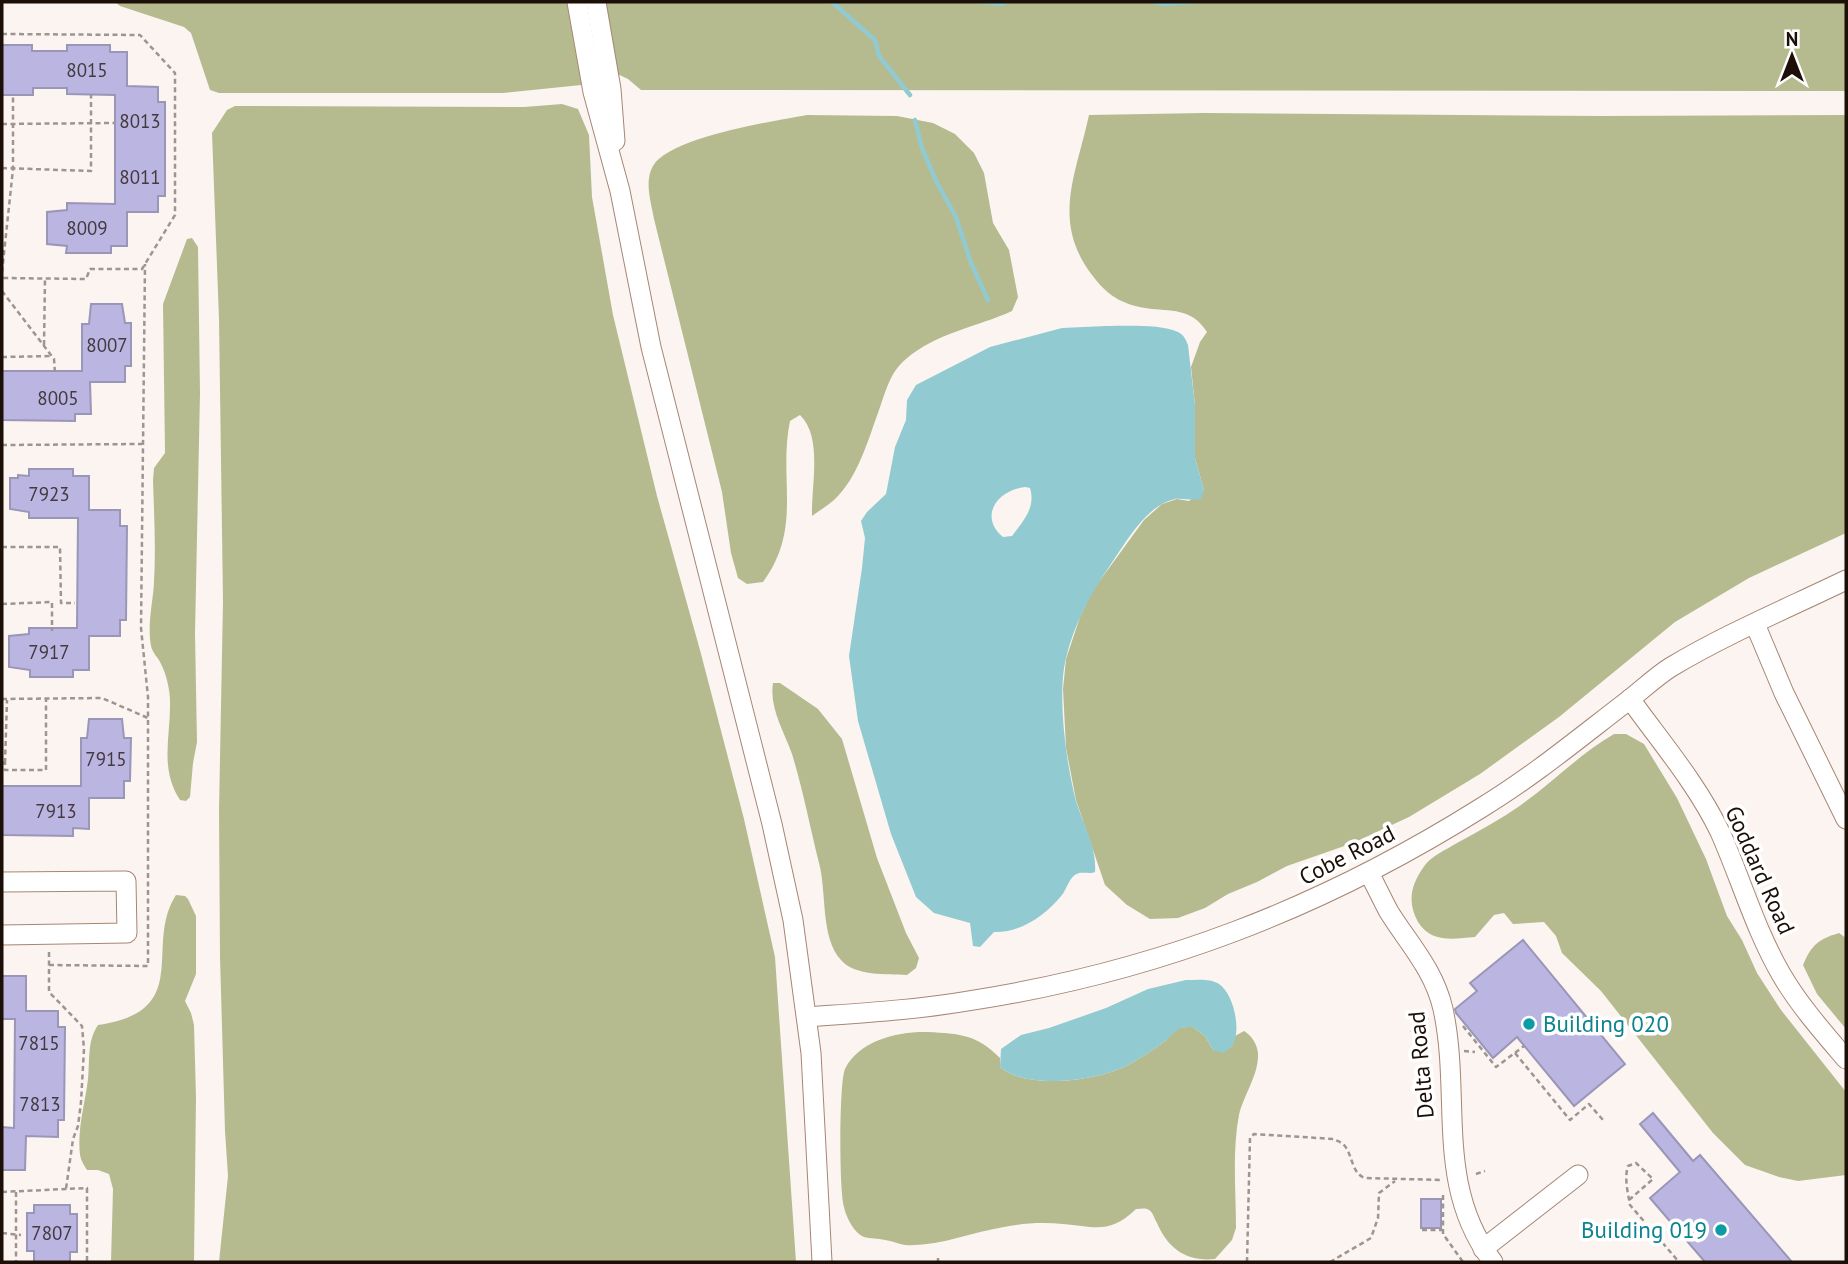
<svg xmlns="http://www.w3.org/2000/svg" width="1848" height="1264" font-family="'PT Sans',sans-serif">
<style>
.forest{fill:#b5bb8f}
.water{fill:#91cad1;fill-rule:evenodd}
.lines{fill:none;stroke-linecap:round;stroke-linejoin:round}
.stream{stroke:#91cad1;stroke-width:4.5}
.building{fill:#bab6e1;stroke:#9996b7;stroke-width:2}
.minor-casing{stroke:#a68674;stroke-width:21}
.path{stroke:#9e9490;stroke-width:2.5;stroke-dasharray:5 3.5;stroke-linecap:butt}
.minor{stroke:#fff;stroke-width:19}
.culture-dot{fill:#0f9aa8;stroke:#fff;stroke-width:2.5}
.labels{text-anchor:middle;stroke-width:7;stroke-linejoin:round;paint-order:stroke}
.number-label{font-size:19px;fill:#43393e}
.street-label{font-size:23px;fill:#1b0f08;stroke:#fff}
.culture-label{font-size:23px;fill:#0d838f;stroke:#fff;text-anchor:start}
</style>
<rect width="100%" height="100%" fill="#fcf4f1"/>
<!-- forest -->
<g class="forest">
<path d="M115 2H577L591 84 503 93H219L210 90 191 33 184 27 120 6Z"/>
<path d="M596 2H1846V91L641 90 628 79 607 69Z"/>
<path d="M562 104 578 109 589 135 592 197 613 315 657 496 700 650 744 819 775 957 796 1262H219L228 1176 225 1131 220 957 219 811 223 602 219 319 212 133 227 110 235 106 524 107Z"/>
<path d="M1204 113 1602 116 1846 115V533L1749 578 1675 622 1559 717 1480 774 1409 817 1353 843 1287 866 1257 882 1228 894 1205 908 1178 918 1150 919 1127 905 1105 885 1076 800 1066 748 1063 689 1066 659 1080 617 1093 590 1144 520 1162 504 1177 499 1189 501 1204 490 1195 458V405L1191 367 1200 342 1207 332C1191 307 1172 312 1145 308 1121 304 1107 295 1092 275 1051 221 1076 175 1089 115Z"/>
<path d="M807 115 897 116 933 123 955 134 974 153 984 173 993 223 1009 250 1018 297 1012 311C977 327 936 333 906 359 890 372 886 391 879 410 868 440 858 478 834 500 827 506 819 511 812 516 811 486 823 437 800 415L790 421C778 479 803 528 763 582L747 584 738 578 731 553 722 492 654 219C651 202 644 181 653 166 670 137 774 121 807 115Z"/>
<path d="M192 238 198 247 200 393 195 634 197 742 193 763 190 797 186 801 180 800C159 768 171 735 170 701 170 690 166 673 161 664 158 657 153 654 151 646 147 624 153 603 154 582 156 548 154 514 153 480L154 468 165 453 163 304 187 239Z"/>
<path d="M773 683H780L818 709 842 739 877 858 906 933 919 958 916 968 907 975C887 974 854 976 841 960 820 937 827 892 819 863 810 827 803 790 792 754 784 731 769 708 773 683Z"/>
<path d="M1614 734H1626L1644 744 1677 798 1706 859 1727 916 1742 940 1757 973 1781 1010 1846 1092V1175L1798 1181 1779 1177 1745 1165 1713 1133 1601 991 1562 953 1556 936 1544 922 1513 924 1504 913 1494 915 1475 937C1453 939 1431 943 1418 922 1407 902 1411 885 1423 868 1430 856 1446 850 1457 843 1479 831 1501 819 1521 805 1553 782 1581 753 1614 734Z"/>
<path d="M176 895 185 896 188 899 196 916V974L185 1001 191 1013 194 1025 196 1098 194 1262H111L113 1189 109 1174 98 1170H87C84 1165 81 1161 80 1155 77 1129 85 1104 88 1079 90 1060 87 1041 98 1025 195 1011 143 946 176 895Z"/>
<path d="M1839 933 1846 938V1029L1817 994 1803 965C1811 945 1819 939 1839 933Z"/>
<path d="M1193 1027 1205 1036 1213 1050 1232 1046 1235 1036 1244 1031C1252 1036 1257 1044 1258 1053 1259 1075 1244 1094 1239 1115 1232 1151 1236 1192 1236 1228L1232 1240 1215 1259C1187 1262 1168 1249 1157 1223 1154 1218 1153 1211 1147 1209 1144 1208 1140 1209 1136 1209 1110 1234 1096 1227 1063 1224 1044 1222 1023 1223 1004 1227 972 1232 938 1247 905 1245 899 1244 892 1241 885 1240 878 1238 870 1239 864 1237 854 1233 846 1217 844 1207 839 1191 839 1082 845 1069 859 1040 899 1031 928 1032 960 1034 976 1034 1000 1058V1067C1027 1090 1093 1081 1124 1067 1138 1060 1153 1050 1165 1041 1169 1037 1173 1032 1177 1029 1181 1027 1188 1027 1193 1027Z"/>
</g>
<!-- water -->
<g class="water">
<path d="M1106 326C1125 326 1161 324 1178 332 1184 335 1186 340 1188 345L1195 405V458L1204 490 1201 499C1192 501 1183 498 1175 499 1146 505 1125 544 1109 567 1090 595 1074 624 1066 658 1057 695 1066 763 1076 801 1083 824 1097 847 1095 872 1090 874 1084 872 1079 873 1069 876 1067 889 1062 895 1045 916 1020 933 994 932L980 947 973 946 970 923 934 913 916 897 891 834 858 721 849 656 862 568 865 538 861 521 867 512 886 494 895 447 906 420 907 400 916 385 990 347 1062 328ZM1025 487 1030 488C1036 508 1023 521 1012 536L1003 537C978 516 998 490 1025 487Z"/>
<path d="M1186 980C1197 980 1210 978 1219 984 1234 994 1242 1032 1232 1046 1230 1049 1226 1051 1223 1053L1213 1050 1205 1036 1193 1027C1188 1027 1181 1027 1177 1030 1173 1032 1169 1038 1165 1041 1153 1050 1138 1060 1124 1067 1093 1081 1027 1090 1000 1067L1001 1049 1021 1035 1049 1028 1106 1008 1148 989Z"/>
</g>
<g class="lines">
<!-- stream -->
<g class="stream">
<path d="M832 2 875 40 879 56 910 95"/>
<path d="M984 2 1001 4 1005 2"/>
<path d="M1154 2 1163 4 1193 2"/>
<path d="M915 120 922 148 936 181 956 217 971 263 988 300"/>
</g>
</g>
<!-- building -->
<g class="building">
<path d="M2 45H32V51H67V45H110V52H127V86L158 87V102H165V196H158V212H127V246H111V253H66L67 246 47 244V212L67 210V203L115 204V95L67 94V88H33V95H2Z"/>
<path d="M91 304H122L125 323H131V366H125V382H90L91 414H75V421L2 420V371H82V324H89Z"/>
<path d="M29 469H73V476H89V510H120V526H127L126 620H120V636H89V670H73V677H30V670L9 667V636L29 634V628H77L78 518H29V512L10 509V478H18V475L29 476Z"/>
<path d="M89 719H122L124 738H131L130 781H124V798H89V829L73 828V836L2 835V786H81V738H87Z"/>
<path d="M1523 940 1625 1064 1574 1106 1517 1037 1493 1058 1456 1013 1455 1009 1477 991 1470 983Z"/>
<path d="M2 976H26V1011H58V1027H65L64 1120H58V1137L26 1136 25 1170H2V1127L14 1128 15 1019H2Z"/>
<path d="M1653 1113 1693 1161 1700 1155 1792 1262H1705L1650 1198 1680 1172 1640 1124Z"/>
<rect x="1421" y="1199" width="20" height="29"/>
<path d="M34 1205H70V1214H77V1252H70V1262H34V1251H27V1213H34Z"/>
</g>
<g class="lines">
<!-- minor casing -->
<g class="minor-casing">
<g id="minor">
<path d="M577 2 593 92 620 191 651 347 772 824 793 920 811 1053 822 1262"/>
<path d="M596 2 611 89 615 141"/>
<path d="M1755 624 1784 693 1846 819"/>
<path d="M1630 699C1661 742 1697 784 1720 832 1741 879 1755 929 1781 974 1799 1005 1823 1032 1846 1059"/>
<path d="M1369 873C1376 886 1382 899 1389 912 1409 944 1434 970 1443 1009 1462 1097 1434 1185 1493 1262"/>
<path d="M2 882 126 881 127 933 2 935"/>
<path d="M807 1017C861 1013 915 1010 968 1001 1156 972 1320 909 1481 808 1532 777 1578 739 1625 703 1641 691 1655 677 1671 667 1726 634 1788 608 1846 580"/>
<path d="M1483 1249 1578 1175"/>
</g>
</g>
<!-- path -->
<g class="path">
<path d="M2 34 140 35 175 73V215L142 269H90L86 279 2 278"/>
<path d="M2 124 115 123"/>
<path d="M2 168 91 171V95"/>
<path d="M2 272 13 169V95"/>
<path d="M2 291 54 359 55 373"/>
<path d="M44 345 45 278"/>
<path d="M2 357 53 356"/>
<path d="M2 445 142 444"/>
<path d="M2 547H60L61 603H75"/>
<path d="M2 604 52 602V631"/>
<path d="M2 699 102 698 148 718"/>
<path d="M2 763H5V770H46V698"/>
<path d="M5 763 7 700"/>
<path d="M49 952V992L82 1026 84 1049 81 1102 78 1126 73 1139 66 1189"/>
<path d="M49 965 148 966V697L141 628 145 264"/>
<path d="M1463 1026 1496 1067 1524 1046"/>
<path d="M1411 1032 1428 1018"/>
<path d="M1464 1051 1475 1052"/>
<path d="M1515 1053 1570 1120 1589 1104 1603 1120"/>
<path d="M1476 1174 1485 1171"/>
<path d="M2 1192 87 1188V1262"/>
<path d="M16 1192V1262"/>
<path d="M1443 1195V1234L1463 1262"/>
<path d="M1629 1200 1653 1179 1636 1163 1628 1166C1624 1178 1628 1193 1630 1205L1679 1262"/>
<path d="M1422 1230H1443"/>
<path d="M2 1233 21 1235"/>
<path d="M938 1258V1262"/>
<path d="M1247 1262 1250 1138 1254 1134 1334 1139C1337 1141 1341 1142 1344 1145 1353 1155 1351 1173 1365 1178L1442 1180"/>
<path d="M1330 1262 1371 1238 1378 1218 1379 1193 1395 1181"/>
</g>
<!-- minor -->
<use href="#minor" class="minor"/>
</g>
<!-- markers -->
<g class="culture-dot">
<circle cx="1529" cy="1024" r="7"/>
<circle cx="1721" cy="1230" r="7"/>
</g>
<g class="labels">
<!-- number labels -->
<g class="number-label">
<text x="87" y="77">8015</text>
<text x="140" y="128">8013</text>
<text x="140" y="184">8011</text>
<text x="87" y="235">8009</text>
<text x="107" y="352">8007</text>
<text x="58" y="405">8005</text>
<text x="49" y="501">7923</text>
<text x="49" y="659">7917</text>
<text x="106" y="766">7915</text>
<text x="56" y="818">7913</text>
<text x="39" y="1050">7815</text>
<text x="40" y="1111">7813</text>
<text x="52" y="1240">7807</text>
</g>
<!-- street labels -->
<g class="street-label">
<text transform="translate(1347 855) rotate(-27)" y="8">Cobe Road</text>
<text transform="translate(1760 870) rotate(66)" y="8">Goddard Road</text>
<text transform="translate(1421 1065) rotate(-95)" y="8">Delta Road</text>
</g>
<!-- culture labels -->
<g class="culture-label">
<text x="1543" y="1032">Building 020</text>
<text x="1707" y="1238" text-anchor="end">Building 019</text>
</g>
</g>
<!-- border -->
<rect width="1848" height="1264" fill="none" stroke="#1b0f08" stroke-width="7"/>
<!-- north arrow -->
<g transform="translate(1792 56)" stroke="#ffffff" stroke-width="5" paint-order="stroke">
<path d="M0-5L12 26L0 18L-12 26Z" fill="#1b0f08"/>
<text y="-10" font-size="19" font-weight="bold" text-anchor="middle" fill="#1b0f08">N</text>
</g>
</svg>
